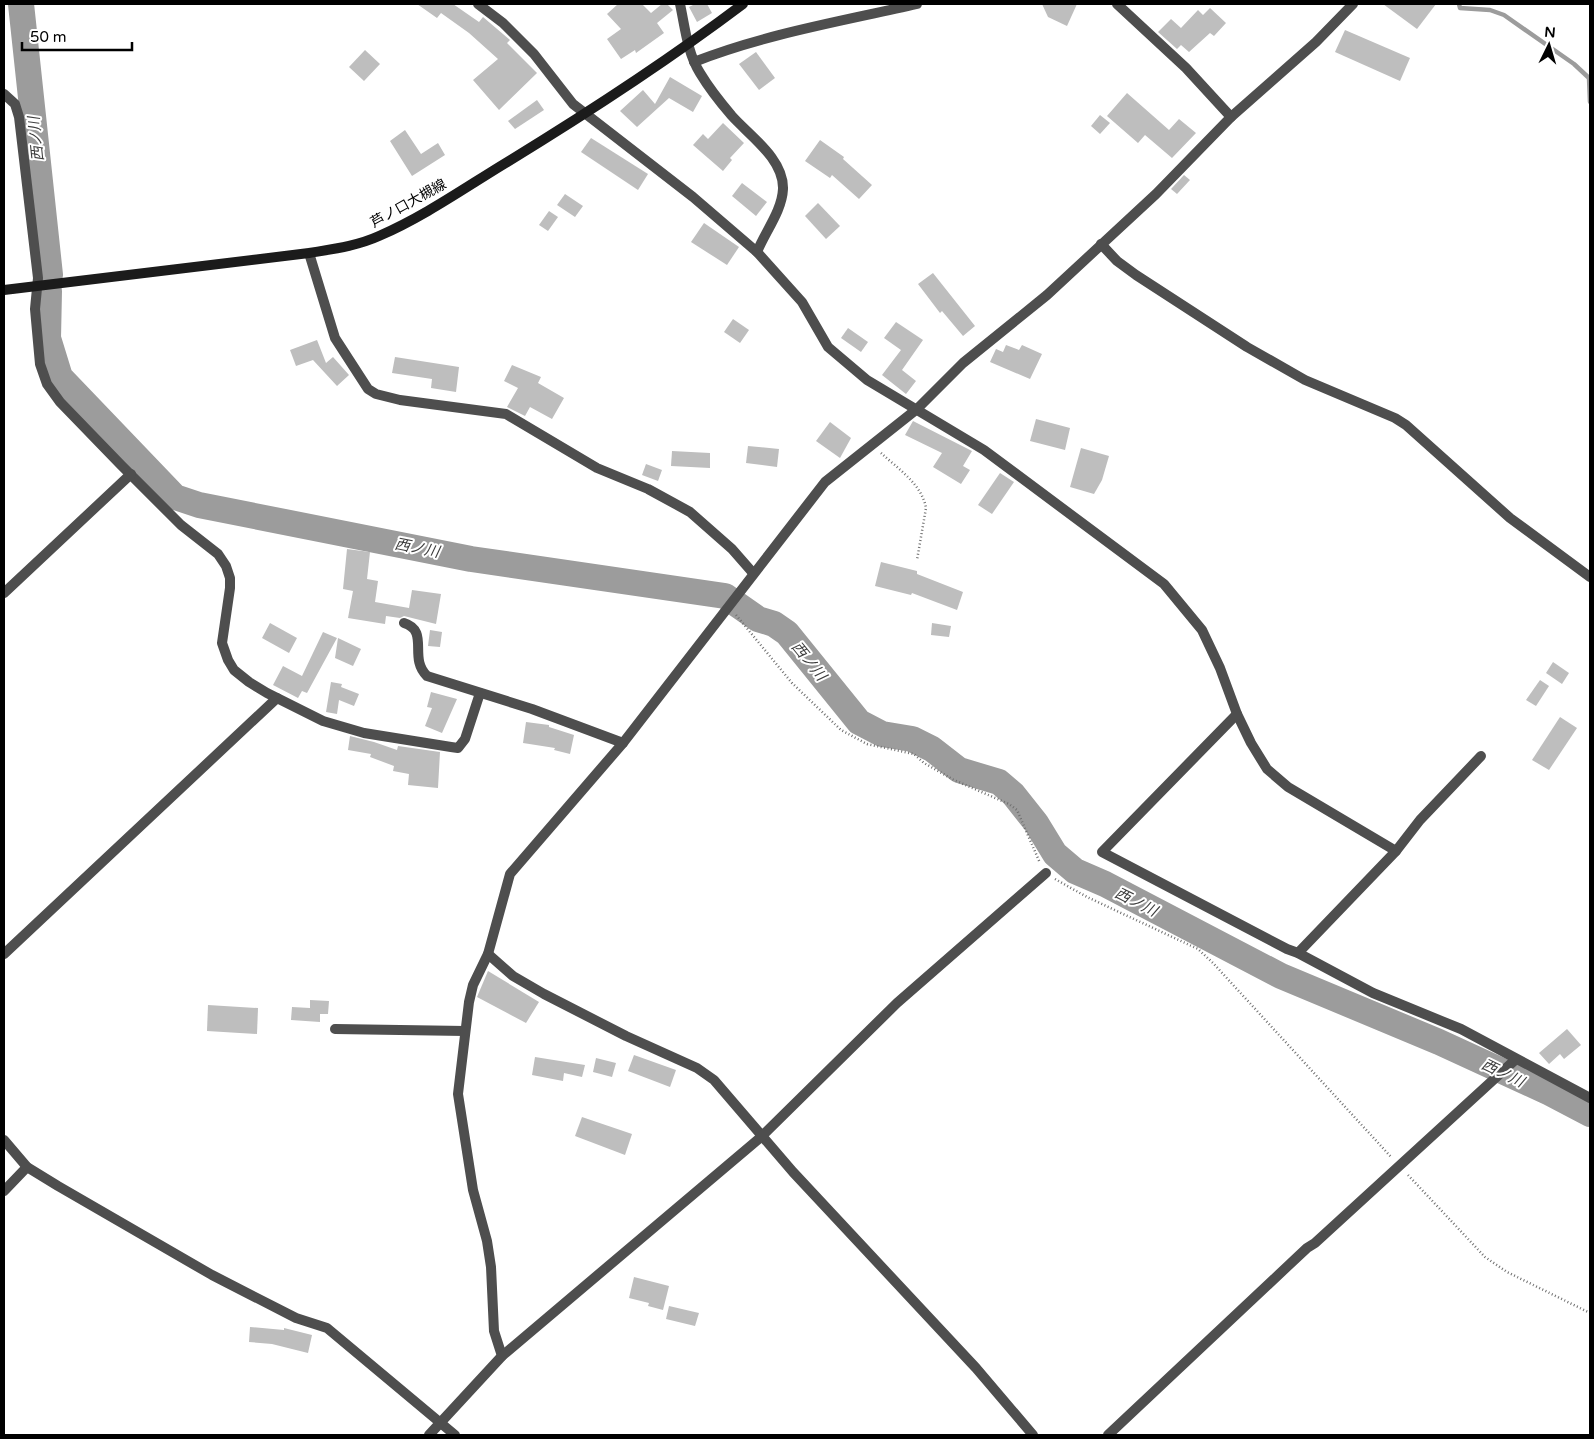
<svg xmlns="http://www.w3.org/2000/svg" width="1594" height="1439" font-family="'Varela Round','Noto Sans JP',sans-serif">
<style>
.lines{fill:none;stroke-linecap:round;stroke-linejoin:round}
.stream{stroke:#9c9c9c;stroke-width:4.5}
.river{stroke:#9c9c9c;stroke-width:26}
.building{fill:#bebebe}
.path{stroke:#707070;stroke-width:2.5;stroke-dasharray:1 2.5;stroke-linecap:butt}
.street{stroke:#4e4e4e;stroke-width:10}
.secondary{stroke:#1b1b1b;stroke-width:10}
.labels{text-anchor:middle;stroke-width:4;stroke-linejoin:round;paint-order:stroke}
.street-label{font-size:14px;fill:#000;stroke:#fff}
.water-label{font-size:15px;font-style:italic;fill:#3d3d3d;stroke:#fff}
</style>
<rect width="100%" height="100%" fill="#fff"/>
<g class="lines">
<!-- stream -->
<path class="stream" d="M1459 4 1460 8 1490 10 1504 15 1574 64 1589 78 1590 102"/>
<!-- river -->
<g class="river">
<path d="M21 4 50 275"/>
<path d="M49 291 48 338 60 377 175 497 199 505 471 559 725 596 758 619 774 624 787 633 859 722 882 734 912 739 932 749 959 770 999 782 1013 794 1036 823 1055 854 1075 871 1105 884 1281 976 1439 1042 1550 1093 1590 1114"/>
</g>
</g>
<!-- building -->
<g class="building">
<path d="M417 4H453L479 22 483 17 510 40 507 43 537 73 499 110 473 80 498 59 469 33 441 13 437 18Z"/>
<path d="M618 4H642L651 13 662 4H667L673 10 657 23 664 33 636 53 635 50 621 59 607 39 621 29 607 14Z"/>
<path d="M695 4H707L712 13 697 22 689 7Z"/>
<path d="M1042 4H1077L1067 26 1048 17Z"/>
<path d="M1383 4H1436L1417 29Z"/>
<path d="M1210 8 1226 23 1214 36 1210 33 1189 52 1181 45 1177 49 1158 32 1171 19 1181 28 1198 10 1203 15Z"/>
<path d="M1345 30 1410 58 1400 81 1335 52Z"/>
<path d="M365 50 380 64 364 81 349 67Z"/>
<path d="M756 52 775 78 759 90 739 64Z"/>
<path d="M670 77 702 96 693 112 669 98 637 127 620 111 643 90 655 104Z"/>
<path d="M1127 93 1169 130 1179 119 1196 133 1172 158 1145 135 1138 143 1107 116Z"/>
<path d="M537 100 544 110 515 129 508 121Z"/>
<path d="M1100 115 1110 123 1100 134 1091 126Z"/>
<path d="M723 123 744 143 730 158 732 160 723 171 693 145 703 134 708 139Z"/>
<path d="M405 130 421 154 438 143 445 155 412 176 390 141Z"/>
<path d="M591 138 648 174 638 190 581 152Z"/>
<path d="M820 140 844 157 843 159 872 185 859 199 832 175 830 178 805 161Z"/>
<path d="M1184 175 1190 180 1177 194 1171 189Z"/>
<path d="M742 183 767 202 756 216 732 196Z"/>
<path d="M565 194 583 206 575 217 557 205Z"/>
<path d="M818 203 840 226 826 239 805 216Z"/>
<path d="M549 211 558 217 548 231 539 225Z"/>
<path d="M704 223 739 247 727 265 691 242Z"/>
<path d="M933 273 975 326 963 336 942 311 940 313 918 284Z"/>
<path d="M733 319 749 330 740 343 724 332Z"/>
<path d="M896 322 923 340 902 370 916 381 906 394 882 375 901 350 884 338Z"/>
<path d="M848 328 868 342 861 352 841 338Z"/>
<path d="M317 340 326 363 333 357 349 375 337 386 313 360 296 366 290 350Z"/>
<path d="M1006 345 1019 350 1022 345 1042 354 1030 379 990 362 996 349 1003 352Z"/>
<path d="M395 357 459 367 456 392 431 388 432 379 392 373Z"/>
<path d="M512 365 541 377 538 383 564 398 552 419 530 407 525 416 507 407 518 388 504 381Z"/>
<path d="M1036 419 1070 428 1065 450 1030 441Z"/>
<path d="M913 421 972 451 963 466 970 470 961 484 933 467 942 453 905 435Z"/>
<path d="M830 422 851 438 840 458 816 441Z"/>
<path d="M748 446 779 449 777 467 746 463Z"/>
<path d="M1081 448 1109 456 1102 480 1094 494 1070 487Z"/>
<path d="M672 451 710 453V468L671 466Z"/>
<path d="M646 464 662 470 658 481 642 475Z"/>
<path d="M1000 473 1014 482 992 514 978 505Z"/>
<path d="M347 549 370 552 367 579 378 581 375 602 409 608 412 590 441 594 436 624 404 616 400 618 386 616 385 624 348 618 353 591 343 589Z"/>
<path d="M881 562 917 571V574L963 592 957 610 912 593 911 595 875 586Z"/>
<path d="M270 623 297 638 289 653 262 638Z"/>
<path d="M932 623 951 626 949 637 931 635Z"/>
<path d="M430 630 442 632 440 647 428 646Z"/>
<path d="M323 632 337 638 307 693 302 691 298 698 273 685 283 666 302 676Z"/>
<path d="M338 638 361 649 353 666 335 658Z"/>
<path d="M1553 662 1569 673 1562 684 1546 673Z"/>
<path d="M1540 680 1549 686 1536 706 1526 700Z"/>
<path d="M331 682 342 684 341 687 359 694 354 706 339 700 337 714 326 712Z"/>
<path d="M431 692 457 699 442 733 425 726 432 708 427 707Z"/>
<path d="M1560 717 1577 728 1549 770 1532 760Z"/>
<path d="M526 722 549 725V727L574 735 570 754 554 750 555 748 523 743Z"/>
<path d="M350 736 374 742 397 750 398 746 440 752 438 788 408 785 409 774 393 771 394 766 370 757 371 754 348 750Z"/>
<path d="M488 971 539 1002 526 1023 477 997Z"/>
<path d="M310 1000 329 1001 328 1014H320V1022L291 1020 292 1007 310 1008Z"/>
<path d="M208 1005 258 1008 257 1034 207 1031Z"/>
<path d="M1567 1029 1581 1045 1564 1059 1560 1054 1549 1064 1539 1053Z"/>
<path d="M634 1055 676 1070 670 1087 628 1071Z"/>
<path d="M535 1057 585 1065 582 1077 564 1073 563 1081 532 1075Z"/>
<path d="M596 1058 616 1063 612 1077 593 1072Z"/>
<path d="M582 1117 632 1134 625 1155 575 1136Z"/>
<path d="M634 1277 669 1286 663 1310 648 1306 649 1303 629 1298Z"/>
<path d="M669 1306 699 1313 695 1326 666 1319Z"/>
<path d="M250 1327 284 1330V1328L312 1335 308 1353 272 1344 249 1342Z"/>
</g>
<g class="lines">
<!-- path -->
<g class="path">
<path d="M881 453C897 468 922 484 926 508L917 560"/>
<path d="M736 615 792 683 841 730 867 744 914 754 924 763 954 780 1009 804 1017 810 1040 863"/>
<path d="M1055 879 1087 897 1198 949 1213 963 1392 1158"/>
<path d="M1408 1175 1485 1257 1507 1272 1590 1313"/>
</g>
<!-- street -->
<g class="street">
<path d="M478 4 503 23 534 54 573 104 693 197 757 252 802 302 828 347 867 380 984 450 1164 584 1202 630 1220 668 1237 714 1251 743 1267 769 1288 787 1396 851"/>
<path d="M680 4C685 27 687 52 700 73 709 88 720 102 732 116 750 136 784 159 783 189 782 211 765 232 757 252"/>
<path d="M1117 4 1186 68 1231 117"/>
<path d="M694 62C765 34 843 21 917 4"/>
<path d="M4 94 15 104 19 117 38 278 35 309 40 364 47 384 60 402 121 465 181 525 218 554 226 566 230 578V588L222 643 228 660 234 670 249 682 267 693 323 721 364 733 451 747 458 748 465 739 480 693"/>
<path d="M1101 244 1117 261 1136 275 1247 347 1305 380 1395 418 1406 425 1510 518 1590 577"/>
<path d="M309 253 335 338 368 389 376 394 400 400 506 414 597 468 648 489 690 512 732 549 753 573"/>
<path d="M4 593 131 474"/>
<path d="M404 623C430 631 408 658 427 676L532 709 623 743"/>
<path d="M1237 714 1102 852 1287 949 1298 953 1373 993 1461 1029 1590 1098"/>
<path d="M1298 953 1396 851 1420 820 1481 756"/>
<path d="M4 954 277 698"/>
<path d="M488 954 513 976 544 994 626 1036 697 1068 714 1080 793 1172 976 1368 1033 1435"/>
<path d="M335 1029 465 1031"/>
<path d="M4 1140 27 1167 58 1186 212 1275 296 1318 327 1328 455 1435"/>
<path d="M4 1191 27 1167"/>
<path d="M502 1356 494 1331 491 1267 487 1241 473 1190 458 1094 469 1002 473 985 488 954 510 874 623 743 825 482 917 409 963 363 1047 295 1156 194 1231 117 1316 42 1353 4"/>
<path d="M429 1435 502 1356 761 1137 897 1003 1046 873"/>
<path d="M1108 1435 1307 1248 1315 1243 1515 1060"/>
</g>
<!-- secondary -->
<path class="secondary" d="M4 290 309 253C333 249 357 246 379 236 423 217 463 189 504 164 586 114 666 62 743 4"/>
</g>
<g class="labels">
<!-- street labels -->
<g class="street-label">
<text transform="translate(408 203) rotate(-29)" y="5">芦ノ口大槻線</text>
</g>
<!-- water labels -->
<g class="water-label">
<text transform="translate(36 139) rotate(-96)" y="5">西ノ川</text>
<text transform="translate(417 548) rotate(11)" y="5">西ノ川</text>
<text transform="translate(809 661) rotate(51)" y="5">西ノ川</text>
<text transform="translate(1136 902) rotate(27)" y="5">西ノ川</text>
<text transform="translate(1503 1073) rotate(26)" y="5">西ノ川</text>
</g>
</g>
<!-- border -->
<rect width="1594" height="1439" fill="none" stroke="#000000" stroke-width="10"/>
<!-- north arrow -->
<g transform="translate(1549 45) rotate(5)" stroke="#ffffff" stroke-width="4" paint-order="stroke">
<path d="M0-4L9 19L0 12L-9 19Z" fill="#000000"/>
<text y="-8" font-size="14" font-weight="bold" text-anchor="middle" fill="#000000">N</text>
</g>
<!-- scale -->
<path d="M22 42v8h110v-8" fill="none" stroke="#000000" stroke-width="2.5"/>
<text x="30" y="42" font-size="15" fill="#000000" stroke="#ffffff" stroke-width="4" paint-order="stroke">50 m</text>
</svg>
